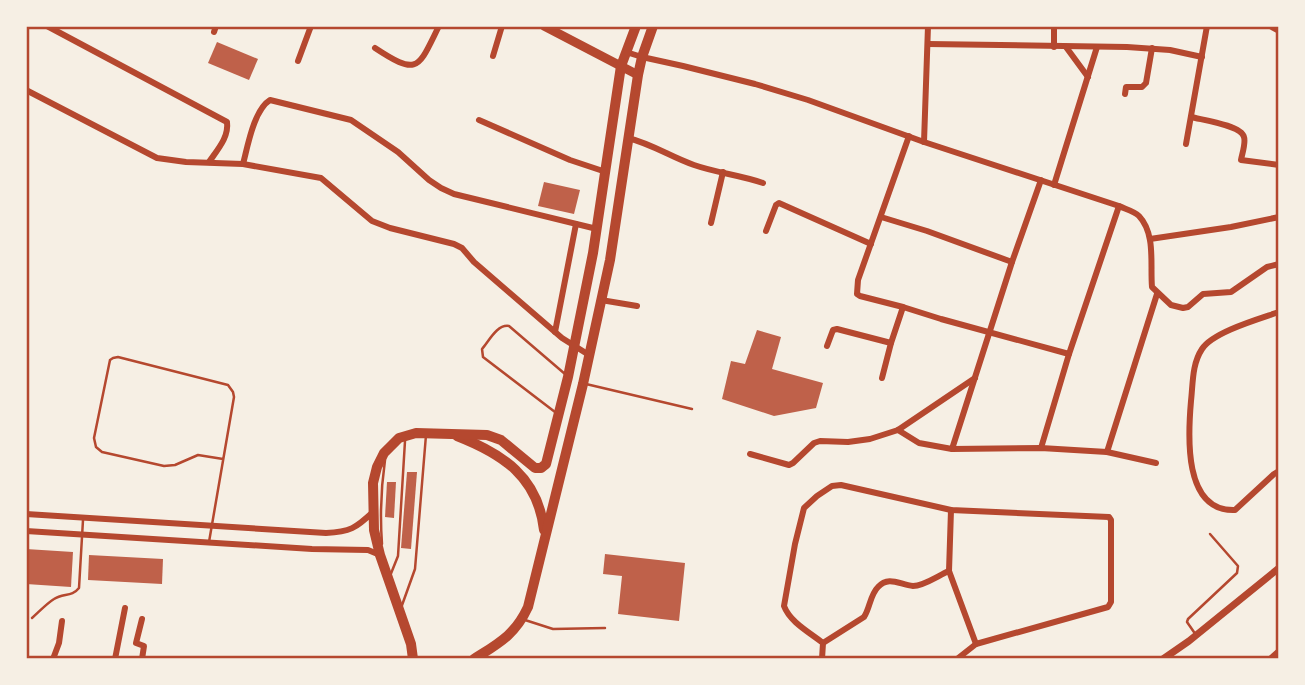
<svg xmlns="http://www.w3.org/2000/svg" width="1305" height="685" font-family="Arial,sans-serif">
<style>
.building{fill:#bf614a}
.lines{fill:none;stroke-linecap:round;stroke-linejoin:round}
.service{stroke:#b5482f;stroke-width:2.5}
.minor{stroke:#b5482f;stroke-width:6}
.tertiary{stroke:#b5482f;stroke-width:7}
.secondary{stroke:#b5482f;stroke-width:9}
.primary{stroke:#b5482f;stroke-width:10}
.neatline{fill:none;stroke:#b5482f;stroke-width:2.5}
</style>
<rect width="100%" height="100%" fill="#f6efe4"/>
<!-- building -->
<g class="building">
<path d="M217 42 258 59 249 80 208 63Z"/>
<path d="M544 182 580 190 574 214 538 206Z"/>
<path d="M757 330 781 337 772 369 823 383 816 408 774 416 722 399 731 361 745 364Z"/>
<path d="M407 472H417L411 549 401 548Z"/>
<path d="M387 482H396L394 518 385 517Z"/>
<path d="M26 549 73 552 71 587 26 584Z"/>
<path d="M605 554 685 563 679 621 618 614 622 576 603 574Z"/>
<path d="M89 555 163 559 162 584 88 580Z"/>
</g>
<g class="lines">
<!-- service -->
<g class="service">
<path d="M586 384 692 409"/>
<path d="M555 412 483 357 482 349C489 341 497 324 509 326L565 374"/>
<path d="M209 542 234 397 233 392 228 385 118 357 113 358 110 360 94 438 96 447 102 452 164 466 175 465 198 455 223 459"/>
<path d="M382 544C380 517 381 488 385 460"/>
<path d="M390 576 398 556 405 441"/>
<path d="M401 608 415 569 426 435"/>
<path d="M32 618C39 612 46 604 54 599 63 593 72 597 79 588L83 520"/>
<path d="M525 620 553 629 605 628"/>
<path d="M1196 635 1187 622 1188 619 1237 573 1238 566 1210 534"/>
</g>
<!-- minor -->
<g class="minor">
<path d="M47 26 227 122C229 137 218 149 209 162"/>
<path d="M1270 26 1279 31"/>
<path d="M214 32 216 26"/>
<path d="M928 44 1127 47 1170 50 1202 57"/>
<path d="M1054 47V26"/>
<path d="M1066 47 1088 77"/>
<path d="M375 48C419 77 418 68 439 26"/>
<path d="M626 52 642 57 683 66 755 84 808 100 924 142 1119 206C1125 209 1134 211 1139 216 1156 234 1150 265 1152 287L1171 305 1183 308 1188 307 1203 294 1231 292 1267 267 1279 264"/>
<path d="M493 56 502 26"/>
<path d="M298 61 311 26"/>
<path d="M26 90 157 158 186 162 243 164 321 178 372 221 390 228 454 244 462 248 474 262 562 338 589 355"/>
<path d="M1125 94 1126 87H1142L1146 83 1152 48"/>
<path d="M1191 117C1202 120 1241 125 1244 137 1246 143 1242 154 1241 160L1279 165"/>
<path d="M479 120 570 160 606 172"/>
<path d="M909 136 858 280 857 294 860 296 903 307 941 319 1069 354"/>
<path d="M628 138C652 144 671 157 694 165 717 173 740 175 763 183"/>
<path d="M924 142 928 26"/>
<path d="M1186 144 1207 26"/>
<path d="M243 164C248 145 254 110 270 100L351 120 398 152 429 180 441 188 454 194 597 229"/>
<path d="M1054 185 1097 47"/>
<path d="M881 217 927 231 1012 262"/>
<path d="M711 223 723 172"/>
<path d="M766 231 776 205 779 203 871 244"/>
<path d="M1150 239 1231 227 1279 217"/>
<path d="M601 300 637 306"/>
<path d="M1279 312C1259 319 1213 332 1202 349 1192 364 1193 383 1191 401 1188 435 1183 512 1235 510L1274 474 1279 471"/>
<path d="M555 332 576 224"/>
<path d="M827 346 833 330 837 329 891 343"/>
<path d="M882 378 891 343 903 307"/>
<path d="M898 430 919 443 952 449 1041 448 1107 452 1156 463"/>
<path d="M1041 448 1069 354 1119 206"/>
<path d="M952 449 1012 262 1041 180"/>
<path d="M1107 452 1157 294"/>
<path d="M750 454 789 465 793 463 814 443 820 441 848 442 870 439 898 430 975 378"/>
<path d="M951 510 949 571 976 644"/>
<path d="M26 514 326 533C350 532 356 528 373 512"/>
<path d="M26 531 312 549 368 550 380 555"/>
<path d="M823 643 864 617C870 608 870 595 878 587 889 575 900 585 913 586 924 586 939 575 949 571"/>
<path d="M53 659 59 643 62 621"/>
<path d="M115 659 125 608"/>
<path d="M142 659 144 646 136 643 142 619"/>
<path d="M822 659 823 643C809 632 790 622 784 606L795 544 804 508 817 496 832 486 841 485 951 510 1109 517 1111 520V602L1108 607 976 644 957 659"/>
<path d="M1270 659 1279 651"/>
</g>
<!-- tertiary -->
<path class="tertiary" d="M1163 659 1189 641 1279 568"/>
<!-- secondary -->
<path class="secondary" d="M544 26 638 75"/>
<!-- primary -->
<g class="primary">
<path d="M457 436C503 454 538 477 544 530"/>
<path d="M413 659 411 644 380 555 374 530 373 483 377 467 384 453 399 438 416 433 487 435 501 440 535 468H541L546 464 568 377 593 253 621 66 636 26"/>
<path d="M474 659C499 643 515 635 528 607L583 384 610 260 638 75 642 57 653 26"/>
</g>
</g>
<!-- border -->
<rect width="1305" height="685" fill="none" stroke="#f6efe4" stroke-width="56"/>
<rect x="28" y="28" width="1249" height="629" class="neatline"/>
</svg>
